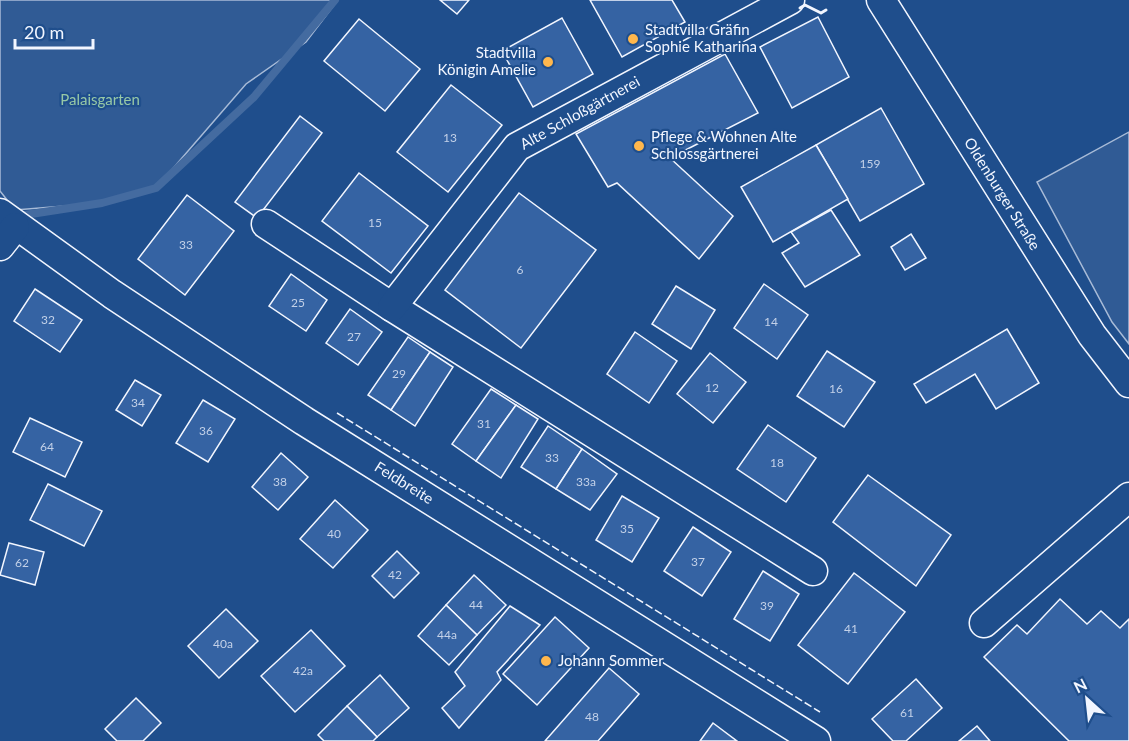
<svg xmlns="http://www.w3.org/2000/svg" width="1129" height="741" font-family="Lato,sans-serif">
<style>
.green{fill:#305b95;stroke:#a8bbd7;stroke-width:1.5}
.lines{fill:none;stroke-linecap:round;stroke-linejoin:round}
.stream{stroke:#446ba0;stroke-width:8}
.building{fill:#3563a3;stroke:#f2f6ff;stroke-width:1.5}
.minor-casing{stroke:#f2f6ff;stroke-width:31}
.minor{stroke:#1f4e8c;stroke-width:28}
.fence{stroke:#f2f6ff;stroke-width:1.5;stroke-dasharray:8 3;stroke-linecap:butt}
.wall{stroke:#f2f6ff;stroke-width:3}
.poi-dot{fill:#ffb74d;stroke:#1f4e8c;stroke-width:2}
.labels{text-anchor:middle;stroke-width:4.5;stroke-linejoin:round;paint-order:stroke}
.number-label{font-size:12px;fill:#c3d1e8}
.poi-label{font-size:15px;fill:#f2f6ff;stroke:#1f4e8c;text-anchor:start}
.park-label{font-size:15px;fill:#97c8a6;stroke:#1f4e8c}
.street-label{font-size:15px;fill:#f2f6ff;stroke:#1f4e8c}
</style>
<rect width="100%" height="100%" fill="#1f4e8c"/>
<!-- green -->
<g class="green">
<path d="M0 0H338L306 42 246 84 156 188 102 203 15 210 0 191Z"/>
<path d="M1129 132V344L1112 322 1037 182Z"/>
</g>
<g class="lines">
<!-- stream -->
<path class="stream" d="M18 216 102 203 156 188 254 97 335 0"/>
</g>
<!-- building -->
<g class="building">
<path d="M440 0H469L457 14Z"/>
<path d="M590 0H672L685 22 622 57Z"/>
<path d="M818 17 849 77 792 108 760 47Z"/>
<path d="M562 18 593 74 533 107 502 51Z"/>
<path d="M359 19 420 69 385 111 324 61Z"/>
<path d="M725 54 758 113 670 158 733 216 699 259 617 183 608 187 576 134Z"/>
<path d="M451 85 502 125 448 192 397 152Z"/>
<path d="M881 108 924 184 860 221 816 145Z"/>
<path d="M300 116 322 133 257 218 235 202Z"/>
<path d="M816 145 848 199 773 242 741 187Z"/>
<path d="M359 173 428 226 391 273 322 221Z"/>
<path d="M519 193 596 250 521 348 445 290Z"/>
<path d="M187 195 234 231 185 295 138 259Z"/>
<path d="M831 210 860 255 805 287 782 253 799 243 791 232Z"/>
<path d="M911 234 926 258 905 270 891 247Z"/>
<path d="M291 274 327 300 306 331 269 306Z"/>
<path d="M764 284 808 315 777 359 734 328Z"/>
<path d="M676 286 715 310 691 349 652 324Z"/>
<path d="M35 289 82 320 60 352 14 321Z"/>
<path d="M350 309 382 332 358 365 326 343Z"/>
<path d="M1007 329 1039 383 996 409 975 374 926 403 914 384Z"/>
<path d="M635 332 677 361 649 403 607 374Z"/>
<path d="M408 337 430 352 391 410 368 395Z"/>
<path d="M827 351 875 382 844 427 797 396Z"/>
<path d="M430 352 453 367 415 426 391 410Z"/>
<path d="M710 353 746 382 713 423 677 394Z"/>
<path d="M135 380 161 395 142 426 116 410Z"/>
<path d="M491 389 516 405 476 461 452 444Z"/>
<path d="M203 400 235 419 208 462 176 443Z"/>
<path d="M516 405 538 419 501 478 476 461Z"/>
<path d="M30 418 82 442 65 477 13 452Z"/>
<path d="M768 425 816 458 786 502 737 469Z"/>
<path d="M548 426 582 449 556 489 521 467Z"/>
<path d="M582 449 617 474 590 510 556 489Z"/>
<path d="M281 453 308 477 278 510 252 487Z"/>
<path d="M868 475 951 535 916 586 833 522Z"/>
<path d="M48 484 102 511 84 546 30 520Z"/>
<path d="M622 496 659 518 632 562 596 540Z"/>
<path d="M335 500 368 530 333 568 300 539Z"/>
<path d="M693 527 731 552 702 596 664 571Z"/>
<path d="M9 543 44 552 35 585 0 575Z"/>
<path d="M397 551 419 573 394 598 372 576Z"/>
<path d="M763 571 799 594 770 641 734 619Z"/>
<path d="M854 573 905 612 848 684 798 645Z"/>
<path d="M474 575 506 605 477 635 446 605Z"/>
<path d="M1060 599 1087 624 1101 611 1120 628 1129 619V741H1069L984 657 1017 625 1027 634Z"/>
<path d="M446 605 477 635 449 665 418 636Z"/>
<path d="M510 606 540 625 497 672 501 680 459 728 442 708 465 686 455 672Z"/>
<path d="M226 609 258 641 219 678 188 646Z"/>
<path d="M555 617 589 648 537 705 503 674Z"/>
<path d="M311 630 345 666 295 712 261 676Z"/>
<path d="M609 668 639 694 598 741H545Z"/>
<path d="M380 675 409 708 377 737 347 706Z"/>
<path d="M916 679 942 708 906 741H893L872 719Z"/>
<path d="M136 698 161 723 143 741H117L105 729Z"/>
<path d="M347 706 377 737 373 741H324L318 735Z"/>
<path d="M713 723 737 741H700Z"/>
<path d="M977 726 990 741H959Z"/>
</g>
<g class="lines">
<!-- minor casing -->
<g class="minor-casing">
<g id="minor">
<path d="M881 0 1092 335 1129 383"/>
<path d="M0 213 112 294 304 421 816 741"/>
<path d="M266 224 392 307 813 571"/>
<path d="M0 246 15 227"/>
<path d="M392 307 517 147 790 0"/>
<path d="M984 623 1129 497"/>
</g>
</g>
<!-- minor -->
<use href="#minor" class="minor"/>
<!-- fence -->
<path class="fence" d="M337 413 820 712"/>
<!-- wall -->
<path class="wall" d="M800 8 805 5 821 13 826 10"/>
</g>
<!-- markers -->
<g class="poi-dot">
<circle cx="633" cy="39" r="6"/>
<circle cx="548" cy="62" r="6"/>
<circle cx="639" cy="146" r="6"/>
<circle cx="546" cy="661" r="6"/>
</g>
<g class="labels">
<!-- number labels -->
<g class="number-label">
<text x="450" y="142">13</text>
<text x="870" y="168">159</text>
<text x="375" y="227">15</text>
<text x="186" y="249">33</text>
<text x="520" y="274">6</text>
<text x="298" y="307">25</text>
<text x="48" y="324">32</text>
<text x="771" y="326">14</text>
<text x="354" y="341">27</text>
<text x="399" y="378">29</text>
<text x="712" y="392">12</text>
<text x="836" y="393">16</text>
<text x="138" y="407">34</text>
<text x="484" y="428">31</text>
<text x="206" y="435">36</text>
<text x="47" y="451">64</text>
<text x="552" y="462">33</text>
<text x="777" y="467">18</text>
<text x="280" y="486">38</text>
<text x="586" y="486">33a</text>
<text x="627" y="533">35</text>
<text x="334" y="538">40</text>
<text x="698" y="566">37</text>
<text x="22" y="567">62</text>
<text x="395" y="579">42</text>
<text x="476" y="609">44</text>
<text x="767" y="610">39</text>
<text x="851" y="633">41</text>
<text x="447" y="639">44a</text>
<text x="223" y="648">40a</text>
<text x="303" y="675">42a</text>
<text x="907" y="717">61</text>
<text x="592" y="721">48</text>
</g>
<!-- poi labels -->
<g class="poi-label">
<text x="645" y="35">Stadtvilla Gräfin<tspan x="645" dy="17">Sophie Katharina</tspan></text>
<text x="536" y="58" text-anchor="end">Stadtvilla<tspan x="536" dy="17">Königin Amelie</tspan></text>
<text x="651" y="142">Pflege &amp; Wohnen Alte<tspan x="651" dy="17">Schlossgärtnerei</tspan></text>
<text x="558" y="666">Johann Sommer</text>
</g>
<!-- park labels -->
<g class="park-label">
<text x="100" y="105">Palaisgarten</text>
</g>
<!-- street labels -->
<g class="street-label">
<text transform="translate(580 113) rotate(-29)" y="5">Alte Schloßgärtnerei</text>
<text transform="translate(1002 194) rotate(58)" y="5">Oldenburger Straße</text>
<text transform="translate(404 483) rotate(32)" y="5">Feldbreite</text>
</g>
</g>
<!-- north arrow -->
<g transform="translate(1087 699) rotate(333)" stroke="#1f4e8c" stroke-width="4.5" paint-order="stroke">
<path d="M0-4.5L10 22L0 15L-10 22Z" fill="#f2f6ff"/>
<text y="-9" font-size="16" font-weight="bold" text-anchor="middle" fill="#f2f6ff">N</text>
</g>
<!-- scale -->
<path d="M15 39v9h78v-9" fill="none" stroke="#f2f6ff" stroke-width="3"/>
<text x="24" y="39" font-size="18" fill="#f2f6ff" stroke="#1f4e8c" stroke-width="4.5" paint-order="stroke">20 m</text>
</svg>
